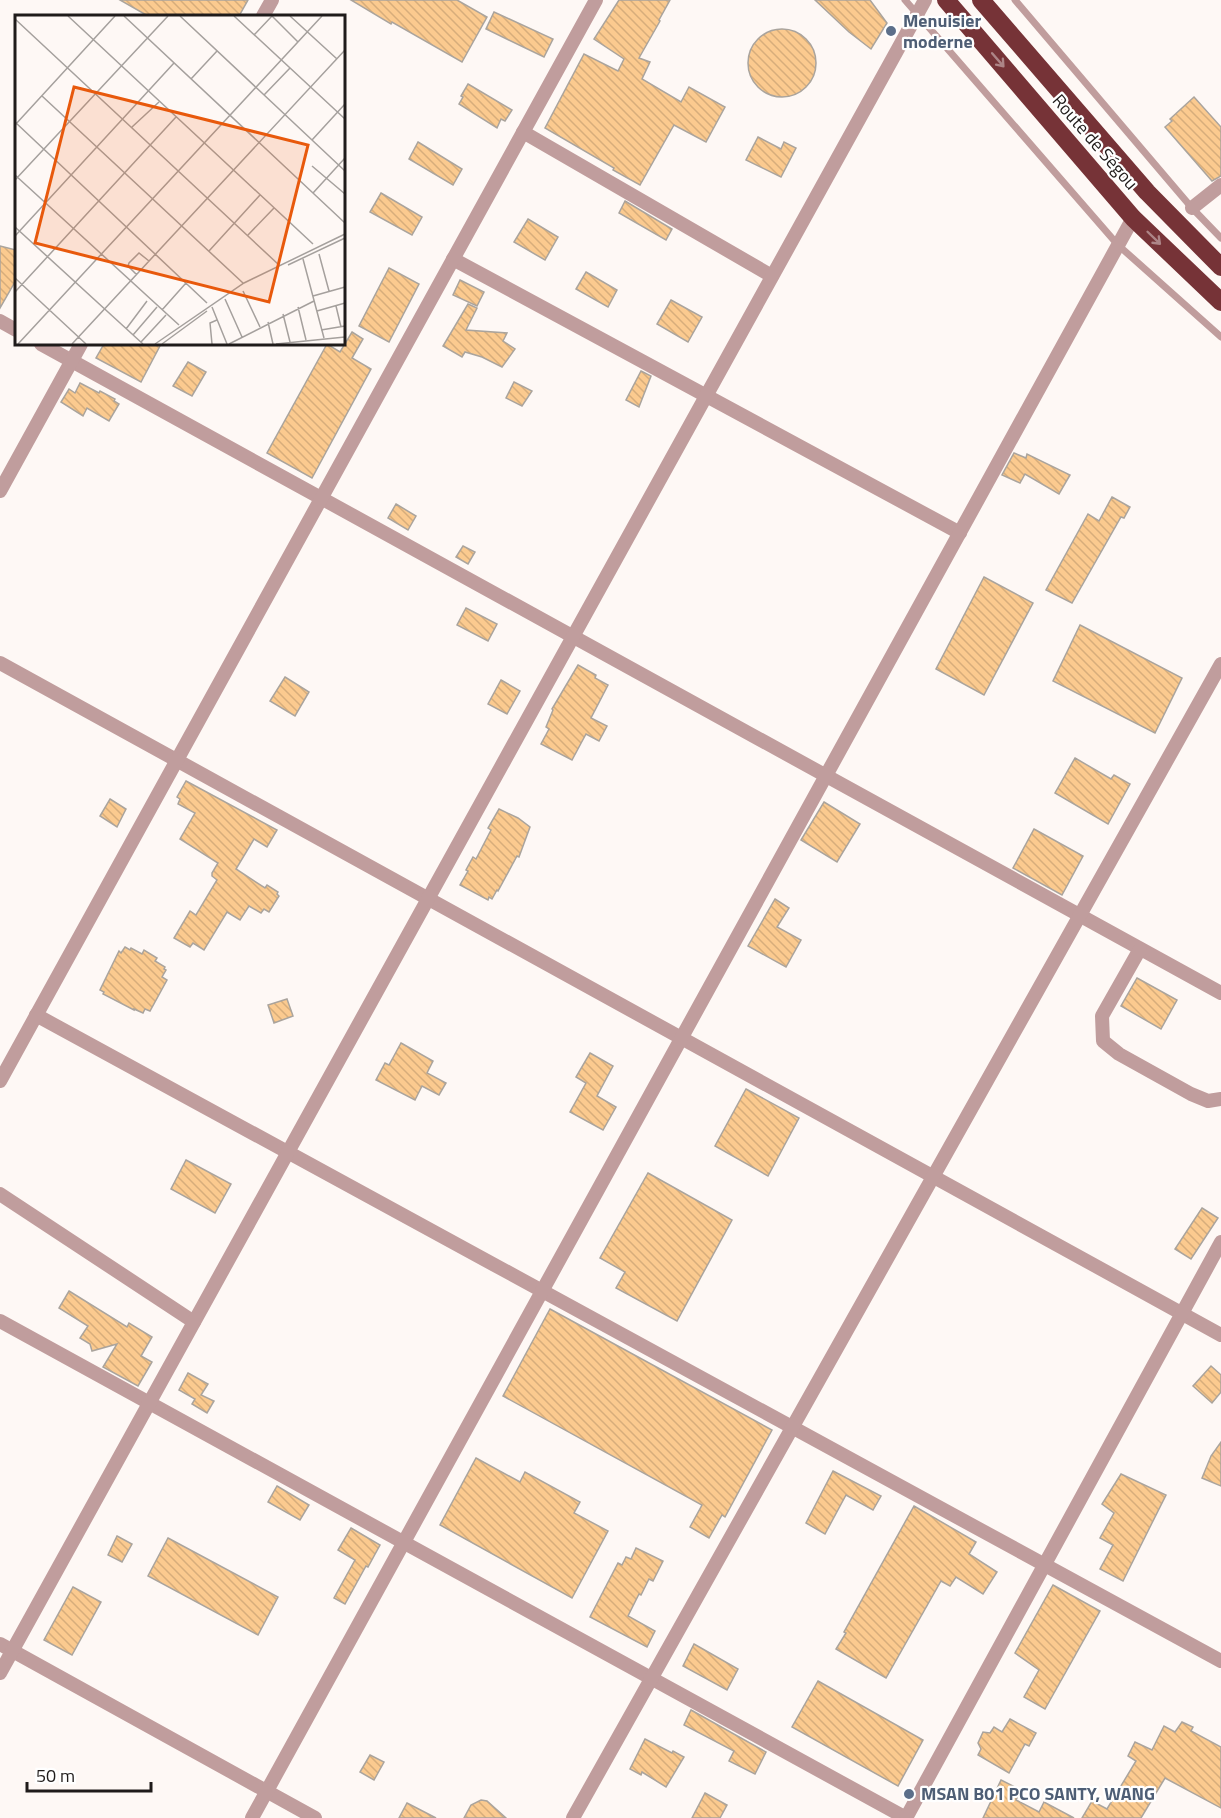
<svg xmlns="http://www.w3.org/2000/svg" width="1221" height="1818" font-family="'Titillium Web',sans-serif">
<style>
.building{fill:url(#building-back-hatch);stroke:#aaa49d;stroke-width:1.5}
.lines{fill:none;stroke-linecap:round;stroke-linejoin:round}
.lane{stroke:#c09d9d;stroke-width:7}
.street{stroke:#c09d9d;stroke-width:14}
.highway{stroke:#763337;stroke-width:18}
.oneway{stroke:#ad8587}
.service-dot{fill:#5c6f8a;stroke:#fff;stroke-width:2}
.labels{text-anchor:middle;stroke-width:4.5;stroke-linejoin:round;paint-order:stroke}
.service-label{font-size:18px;font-weight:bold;fill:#4e5e75;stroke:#fff;text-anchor:start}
.street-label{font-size:18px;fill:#1f1b1a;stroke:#fff}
.inset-road{fill:none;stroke:#a5a09d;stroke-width:1.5}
.view{fill:#e8590c;fill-opacity:0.15;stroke:#e8590c;stroke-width:3}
.inset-edge{fill:none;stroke:#1f1b1a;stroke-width:3}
</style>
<defs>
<pattern id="building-back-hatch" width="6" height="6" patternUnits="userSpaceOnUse" patternTransform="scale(1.5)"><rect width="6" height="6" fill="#fbca8f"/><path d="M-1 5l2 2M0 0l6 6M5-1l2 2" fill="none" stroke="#d7ad7b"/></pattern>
</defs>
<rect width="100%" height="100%" fill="#fef8f5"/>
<!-- building -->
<g class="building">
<path d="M120 0H248L239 16H148Z"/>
<path d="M351 0H457L487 17 462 62 392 22 391 24Z"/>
<path d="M619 0H670L659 20 660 21 639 58 650 62 642 79 681 102 689 87 725 107 706 142 674 125 640 185 613 170 614 168 545 128 584 54 618 71 624 59 594 39Z"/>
<path d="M815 0H870L887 23 871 49 849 32Z"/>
<path d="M494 12 553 39 544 57 486 29Z"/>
<circle cx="782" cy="63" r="34"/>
<path d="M468 84 512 110 505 121 501 119 497 128 459 104 463 97 461 96Z"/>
<path d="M1194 97 1221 127V176L1212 181 1165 127 1172 121 1170 119Z"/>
<path d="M758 137 781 149 784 142 796 148 781 177 746 160Z"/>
<path d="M418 142 462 169 453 185 409 159Z"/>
<path d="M381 193 422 217 412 235 370 212Z"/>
<path d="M625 201 672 229 666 240 619 213Z"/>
<path d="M528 219 558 237 545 260 514 242Z"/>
<path d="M0 246 16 250V280L0 308Z"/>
<path d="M389 268 419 284 389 342 359 326Z"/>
<path d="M586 272 617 290 608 307 576 289Z"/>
<path d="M460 280 484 292 477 306 453 295Z"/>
<path d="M671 300 702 317 688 342 657 324Z"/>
<path d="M468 304 477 308 466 330 507 333 503 341 515 349 502 367 482 357 465 352 462 357 443 346Z"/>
<path d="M352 332 363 339 352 358 371 369 312 478 267 453 327 344 340 352Z"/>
<path d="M104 344H161L141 382 96 358Z"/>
<path d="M188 362 206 372 192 396 173 386Z"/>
<path d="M641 371 651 376 639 407 626 400Z"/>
<path d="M514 382 532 391 522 406 506 398Z"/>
<path d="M80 383 99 393 100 391 115 399 114 401 119 404 109 421 87 408 83 416 61 402 69 389 75 393Z"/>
<path d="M1014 453 1026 458 1027 454 1070 475 1059 494 1025 474 1020 483 1002 475Z"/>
<path d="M1112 497 1130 507 1124 518 1121 517 1072 603 1046 590 1088 514 1099 521Z"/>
<path d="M396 504 416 516 408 530 388 518Z"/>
<path d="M463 546 475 552 468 564 456 557Z"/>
<path d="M984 577 1033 603 984 695 936 669Z"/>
<path d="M466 608 497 624 488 641 457 625Z"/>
<path d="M1080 625 1182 678 1155 733 1053 681Z"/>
<path d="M578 665 596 675 595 678 608 685 591 718 607 726 599 741 586 734 572 760 541 744 549 729 546 727 553 710 552 709Z"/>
<path d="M285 677 309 692 295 716 270 701Z"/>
<path d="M501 680 520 691 507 714 488 704Z"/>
<path d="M1075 758 1111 779 1114 775 1130 784 1108 824 1055 793Z"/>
<path d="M186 781 277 830 267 847 254 839 236 869 265 888 267 885 278 892 277 894 279 896 269 912 264 909 261 913 249 906 240 920 227 912 204 950 193 943 190 947 174 938 190 911 196 915 217 880 212 876V873L218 863 180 839 195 813 178 804 180 799 177 797Z"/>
<path d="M110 799 126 809 117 827 100 816Z"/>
<path d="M824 802 860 824 837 862 801 840Z"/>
<path d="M499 809 518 818 530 827 519 857 517 856 498 891 497 890 492 899 489 897 488 900 460 885 468 871 466 870 473 857 476 859 491 830 488 828Z"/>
<path d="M1034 829 1083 856 1062 895 1013 868Z"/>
<path d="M775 899 789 908 777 927 801 940 786 967 748 946Z"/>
<path d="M125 947 130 950 131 948 142 954 144 950 157 958 155 961 165 967 164 969 166 970 162 977 167 980 150 1011 145 1009 143 1013 134 1009V1010L103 994 104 992 100 990 119 951 121 953Z"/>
<path d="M1137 978 1177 1000 1161 1029 1121 1006Z"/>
<path d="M287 999 293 1016 274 1023 268 1005Z"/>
<path d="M401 1043 433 1061 427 1073 446 1083 439 1095 422 1086 415 1100 376 1080 385 1063 389 1065Z"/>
<path d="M590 1053 613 1066 597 1096 616 1107 603 1130 570 1112 586 1083 576 1077Z"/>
<path d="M746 1089 799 1118 768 1176 715 1146Z"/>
<path d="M186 1160 231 1184 215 1213 171 1189Z"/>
<path d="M648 1173 732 1220 677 1321 616 1288 625 1272 600 1258Z"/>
<path d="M1202 1208 1218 1218 1191 1259 1175 1249Z"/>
<path d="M69 1291 127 1327 129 1323 152 1337 141 1356 152 1362 138 1386 103 1367 117 1344 92 1351 90 1344 80 1338 88 1326 59 1308Z"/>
<path d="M550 1309 772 1430 725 1517 722 1515 709 1538 690 1527 702 1505 503 1396Z"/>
<path d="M1211 1366 1221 1375V1392L1212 1403 1193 1386Z"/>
<path d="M188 1373 208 1384 201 1395 214 1401 207 1413 192 1404 195 1399 179 1390Z"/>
<path d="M1221 1442V1486L1202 1478 1211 1456Z"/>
<path d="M476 1458 520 1482 525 1472 580 1502 574 1513 608 1531 572 1598 440 1525Z"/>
<path d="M833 1471 881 1496 873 1510 846 1495 825 1534 806 1523Z"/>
<path d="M1121 1474 1166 1495 1123 1581 1100 1569 1113 1545 1100 1538 1114 1513 1102 1504Z"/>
<path d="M277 1486 309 1505 300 1520 268 1502Z"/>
<path d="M914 1506 976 1542 969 1554 997 1572 983 1594 956 1577 950 1586 941 1581 886 1678 836 1649 846 1633 844 1632Z"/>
<path d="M351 1528 380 1545 368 1567 366 1566 345 1604 334 1598 355 1560 338 1550Z"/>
<path d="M117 1536 132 1544 122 1562 108 1555Z"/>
<path d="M168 1538 278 1597 258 1635 148 1576Z"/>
<path d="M636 1548 663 1561 653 1581 649 1579 641 1595 639 1594 628 1616 655 1631 647 1647 590 1617 618 1563 622 1565 626 1557 631 1559Z"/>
<path d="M1053 1585 1100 1611 1045 1709 1024 1697 1039 1670 1015 1653Z"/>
<path d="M73 1587 101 1602 72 1655 44 1640Z"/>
<path d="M694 1644 738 1669 727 1690 683 1666Z"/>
<path d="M818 1681 923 1740 898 1786 792 1727Z"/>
<path d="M691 1710 766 1752 755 1774 729 1761 734 1751 684 1725Z"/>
<path d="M1010 1719 1036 1733 1029 1746 1025 1744 1009 1773 978 1755 981 1749 978 1743 983 1732 990 1733 994 1727 1002 1732Z"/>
<path d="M1182 1722 1193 1727 1191 1731 1221 1747V1808L1165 1778 1141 1818H1082L1092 1801 1107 1809 1136 1761 1128 1756 1135 1742 1152 1750 1164 1726 1175 1732Z"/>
<path d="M645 1739 672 1753 673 1751 684 1757 666 1787 642 1772 641 1775 630 1769Z"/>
<path d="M370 1755 384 1762 374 1780 360 1772Z"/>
<path d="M1001 1780 1021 1790 1016 1800 1039 1812 1044 1802 1074 1818H983Z"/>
<path d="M705 1793 727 1805 720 1818H692Z"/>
<path d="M481 1800 487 1801 506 1818H464L471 1805Z"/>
<path d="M407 1803 436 1818H399Z"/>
</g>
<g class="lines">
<!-- lane -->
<g class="lane">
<path d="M905 0 1118 245 1221 337"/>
<path d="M1015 0 1192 208 1221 238"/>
</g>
<!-- street -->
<g class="street">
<path d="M263 16 272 0"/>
<path d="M523 132 772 276"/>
<path d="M1192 208 1221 185"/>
<path d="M453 259 960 533"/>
<path d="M0 321 16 330"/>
<path d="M41 344 1221 993"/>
<path d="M0 491 81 344"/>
<path d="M0 663 1221 1335"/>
<path d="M1140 949 1102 1016 1103 1041 1119 1054 1191 1094 1208 1101 1221 1099"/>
<path d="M36 1015 1221 1661"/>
<path d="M0 1081 596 0"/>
<path d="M0 1194 194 1322"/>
<path d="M0 1321 906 1818"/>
<path d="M0 1644 315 1818"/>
<path d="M0 1673 925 0"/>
<path d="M252 1818 1133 218"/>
<path d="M573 1818 1221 664"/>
<path d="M906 1818 1221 1242"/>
</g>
<!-- highway -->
<g class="highway">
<path d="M946 0 1133 218 1221 302"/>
<path d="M981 0 1147 192 1221 267"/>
</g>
</g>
<!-- one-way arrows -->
<defs><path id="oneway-shaft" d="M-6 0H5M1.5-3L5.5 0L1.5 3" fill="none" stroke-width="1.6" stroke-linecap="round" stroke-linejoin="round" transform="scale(1.5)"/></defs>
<g class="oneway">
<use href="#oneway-shaft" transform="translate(998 60) rotate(49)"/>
<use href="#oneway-shaft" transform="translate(1154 238) rotate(44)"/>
</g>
<!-- markers -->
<g class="service-dot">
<circle cx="891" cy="31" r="6"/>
<circle cx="909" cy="1794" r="6"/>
</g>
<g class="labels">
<!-- service labels -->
<g class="service-label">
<text x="903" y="27">Menuisier<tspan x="903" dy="21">moderne</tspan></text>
<text x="921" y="1800">MSAN B01 PCO SANTY, WANG</text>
</g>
<!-- street labels -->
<g class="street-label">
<text transform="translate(1095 142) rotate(49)" y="6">Route de Ségou</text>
</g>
</g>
<!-- overview -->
<g transform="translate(15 15)">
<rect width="330" height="330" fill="#fef8f5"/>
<path class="inset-road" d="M53 1 298 229M109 1 330 208M165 1 330 156M219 1 330 104M257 1 283 27M275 1 322 44M0 4 264 250M239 20 257 1M176 64 202 36M249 80 275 53M27 81 228 268M0 107 192 288M0 110 100 1M117 112 144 87M297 125 330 89M297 151 330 179M0 160 164 310M0 165 153 1M298 178 330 143M0 212 128 329M233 220 259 193M0 221 159 48M194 236 245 180M304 239 314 276M288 244 309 323M273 250 330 223M122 260 113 251 114 248 124 238 134 246M0 263 71 329M228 276 245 312M0 277 161 102M298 281 330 272M210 284 227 322M321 291 326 312M197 292 212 329M283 292 291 325M147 295 171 268M302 296 330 288M268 299 275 327M253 307 258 329M111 314 132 286M306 315 330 311M118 320 142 292M126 327 151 300M3 329 307 1M57 329 330 35M140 329 229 268 330 219M147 329 192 296M197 329 195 308 202 305M214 329 299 286M261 329 330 322"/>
<path class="view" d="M59 72 293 130 254 287 20 228Z"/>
<rect width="330" height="330" class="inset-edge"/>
</g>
<!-- scale -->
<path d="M27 1782v9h124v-9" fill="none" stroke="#1f1b1a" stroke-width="3"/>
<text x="36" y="1782" font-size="18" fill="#1f1b1a" stroke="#ffffff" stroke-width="4.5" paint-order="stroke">50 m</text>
</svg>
